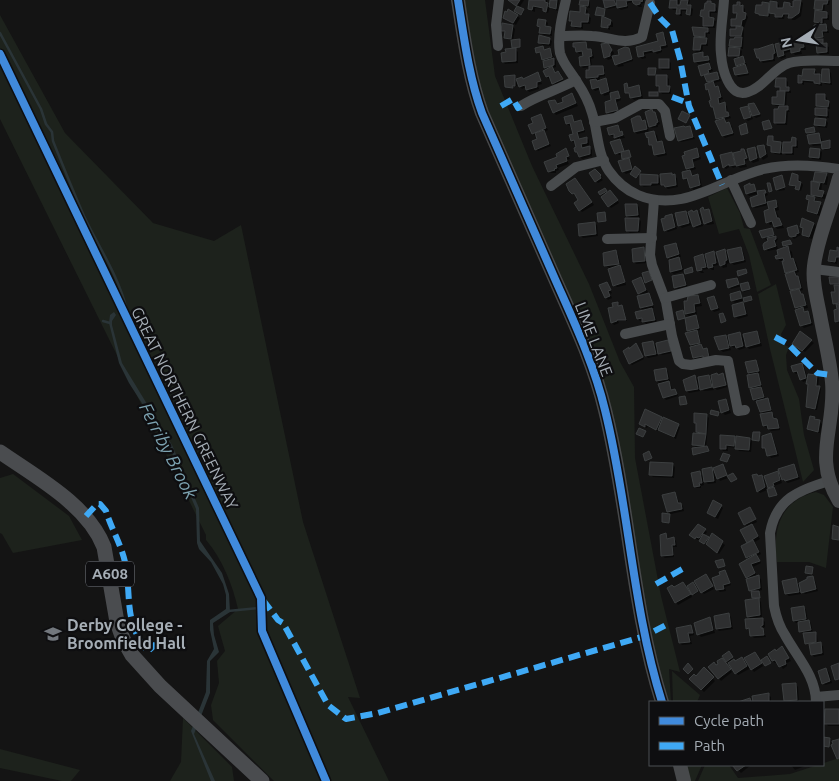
<svg xmlns="http://www.w3.org/2000/svg" width="839" height="781" font-family="Ubuntu,sans-serif">
<style>
.green{fill:#1d221c}
.water{fill:#2a3437}
.shadow{fill:#0007}
.lines{fill:none;stroke-linecap:round;stroke-linejoin:round}
.stream{stroke:#2a3437;stroke-width:2.5}
.building{fill:#2e2f30;stroke:#3c3f40}
.street{stroke:#484b4d;stroke-width:10}
.secondary{stroke:#47494b;stroke-width:14}
.primary{stroke:#4a4c4f;stroke-width:15}
.quiet{stroke:#3fa9f5;stroke-width:6;stroke-dasharray:12 6;stroke-linecap:butt}
.cycleway-casing{stroke:#0e0e10;stroke-width:11}
.cycleway{stroke:#408adc;stroke-width:8}
.labels{text-anchor:middle;stroke-width:4.5;stroke-linejoin:round;paint-order:stroke}
.shield{fill:#0e0e10;stroke:#787d84;stroke-width:1}
.shield-label{font-size:15px;font-weight:bold;fill:#a5adb5}
.street-label{font-size:16px;fill:#a5adb5;stroke:#0e0e10}
.poi-label{font-size:16px;font-weight:bold;fill:#a5adb5;stroke:#0e0e10;text-anchor:start}
.water-label{font-size:18px;font-style:italic;fill:#7ca2b0;stroke:#0e0e10}
</style>
<rect width="100%" height="100%" fill="#141414"/>
<!-- green -->
<g class="green">
<path d="M464 0H485L495 76 532 166 589 284 620 362 634 387 635 458 661 596 680 672 669 669 671 702H665L654 663 617 448 481 96Z"/>
<path d="M0 15 65 133 153 223 214 241 241 225 303 522 360 698 348 697 389 781H328L284 692 321 781H274L213 720 211 705 219 683 217 661 225 651 218 626 238 609C233 586 222 558 206 540V535L0 119Z"/>
<path d="M727 188 740 213 744 228 750 229 771 285 757 292 749 255 739 229 719 234 708 197Z"/>
<path d="M776 284 786 325 781 334 783 344 789 347 786 355 787 370 799 399 804 435 814 470 803 482 770 349 758 294Z"/>
<path d="M13 474 69 516 82 540 13 553 2 534 0 533V478Z"/>
<path d="M816 492 824 495 833 507 826 568 809 562H777C772 529 781 500 816 492Z"/>
<path d="M672 671 700 695 697 702H673Z"/>
<path d="M183 718 232 767 234 781H170L181 762Z"/>
<path d="M0 749 80 770 71 781H62L0 768Z"/>
<path d="M839 758V781H698L705 765H729L738 778 790 774Z"/>
<path d="M684 765H702L695 781H687Z"/>
</g>
<!-- water -->
<path class="water" d="M114 312 116 315 112 321V325L122 363 172 445 199 508 200 541 222 573 229 594 230 612 213 623 214 635 219 652 210 661V693L194 734 215 781H211L191 731 206 692 207 661 214 649 210 630V620L226 609V595L223 584 211 562 199 549 197 543 196 509 168 444 129 383 119 363 109 323 110 315Z"/>
<!-- shadow -->
<g class="shadow">
<path d="M509 0H524L519 8 524 11 522 15 516 12 518 7Z"/>
<path d="M535 0H547V3L550 6 551 0H559L558 11 552 9 550 7 548 13 544 11V9L535 8V12L532 11 530 9Z"/>
<path d="M580 0H590V8L584 7 588 11 587 15 591 18 590 24H583V29L575 28 570 21 581 14 582 6 580 5 581 0Z"/>
<path d="M605 0H644V3L641 4 642 7H639L634 2 628 3V8L621 10 618 7 608 9 606 7Z"/>
<path d="M671 0H679V6H682V0H690L689 6 693 9 692 16 688 14V11H682V16H680L678 14V10H673L671 7Z"/>
<path d="M816 0 830 1 829 5H825L824 13 829 15V20H824V26L828 28 829 33H824L823 39 824 45 829 47V54L820 55 818 52 816 42 819 40 816 37 819 26 815 22 819 12 816 9Z"/>
<path d="M800 1 803 3 801 16 795 20H792L790 16 785 15 784 19H779L776 16 770 13V17L759 15 757 13 768 4 771 7 777 3 779 5V9H784L790 4 794 8Z"/>
<path d="M711 2 717 8V13H711V19L716 21 715 28H706L704 25V19L702 16Z"/>
<path d="M740 3 745 9V14L748 17 744 28H742L744 31 743 49 739 48 742 51 741 58 745 60 747 65 745 66 749 75 738 77 736 74 738 67 735 58 730 56 731 40 735 41 736 38 732 35 737 28 732 25 737 21 738 15 734 12Z"/>
<path d="M517 16 520 18 516 25 504 18Z"/>
<path d="M545 21 548 23 547 28 552 31V36L543 35 541 33V29L538 26Z"/>
<path d="M611 21 613 23V27H610V30L602 27Z"/>
<path d="M512 26 515 29 513 41 505 37 506 33 502 30Z"/>
<path d="M708 30 710 32V34H707L708 46H703L702 54 705 58 707 57 710 60V62L708 63 711 66 713 71 710 72 711 75 717 73 719 75 721 81 714 83 716 88H718L720 90 723 99 720 100 721 105 724 104 727 106 728 113 730 116 731 118 725 120 727 124H729L732 126 734 135 725 138 723 136 715 109 712 106 713 101 706 77H704L702 75 707 63 698 64 696 62 699 54 694 50 699 39 695 35Z"/>
<path d="M663 33 665 36 668 47 662 49V52L657 54 655 52 645 54 646 58 642 59 640 57 637 48 659 42Z"/>
<path d="M549 39 552 41 551 46 542 45 540 42Z"/>
<path d="M802 41 805 43 806 50H801L802 54 795 55 792 51 785 53 786 57 781 59 778 55 775 57V61L763 63 758 58 772 45 777 50 787 42 792 47Z"/>
<path d="M586 43 589 50 593 53 594 58 591 59 592 67H603L605 70V76L600 77V81L606 79 608 82 611 94 604 96 601 89 595 91 593 88 591 79 587 77 591 71 590 67 583 68 581 66 585 57 584 53 579 54 574 46Z"/>
<path d="M603 45 610 47 614 53 612 58 620 56 628 49 631 52 633 61 623 64 624 66 618 67 614 58 608 60 606 58Z"/>
<path d="M543 48 546 51 549 50 552 52 556 61V67L553 68 556 74 558 72 561 74 564 82 556 85 551 78 549 79 547 77 548 70 546 68 545 62 542 54 538 52Z"/>
<path d="M516 50 518 52V63L505 64 503 61Z"/>
<path d="M668 60 671 63V70H662L660 68Z"/>
<path d="M814 70 817 73 816 75H820L823 78 829 71 831 73 832 85 825 84 822 81V86L817 85 815 83 804 82V85L799 83 804 77Z"/>
<path d="M538 74 542 84 538 85 539 89 529 92 526 87 522 89 520 86 524 80Z"/>
<path d="M666 76 669 79V87L671 90V94H662L657 86Z"/>
<path d="M514 77 517 80V86L507 87Z"/>
<path d="M786 80 788 82V88L791 91V93H787L786 107 790 112H788L787 125H777L775 122 780 106H776L773 104 778 98 781 89 777 86Z"/>
<path d="M627 85 629 89 639 86 641 89 643 98 634 100 630 95 627 92Z"/>
<path d="M618 93 621 100 617 102 619 112 610 115 608 112Z"/>
<path d="M572 95 578 106 556 115 554 112 555 101 558 105 565 102Z"/>
<path d="M825 95 827 98V102L830 104V109H826L829 112V118L818 117 816 114 820 109 817 106Z"/>
<path d="M754 104 761 116 756 118 751 114 753 119 748 121 745 118 747 107 752 112Z"/>
<path d="M652 111 657 116 660 124 658 125V127L652 128 650 126Z"/>
<path d="M540 115 548 130 544 132 551 146 538 151 536 149 539 140 537 135 535 136 533 133 535 124Z"/>
<path d="M572 116 575 122 581 121 583 123 585 132 578 134 580 140 586 138 589 140V145L583 147V149L589 148 592 150V156L582 159 580 156 576 142 574 143 572 141 574 134 572 126H570L567 124 565 118Z"/>
<path d="M640 117 647 124 649 133 654 132 657 135 659 143 662 142 664 145 667 155 658 157 655 154 654 147 650 145V139L646 132 637 134 635 132Z"/>
<path d="M816 119 826 120 828 123 827 128 818 127 816 125Z"/>
<path d="M618 126 625 138 618 139 622 143 625 152H629L631 157 627 158 631 162 634 171 636 168 641 172 637 178 631 172 626 174 623 171 626 160 623 154 619 155 617 153 619 140 610 135Z"/>
<path d="M689 127 695 139 681 142 679 140 685 128Z"/>
<path d="M818 134 822 139V143L830 142 831 149 824 150 823 145 813 146 811 144Z"/>
<path d="M772 137 775 143H780L784 147 793 144 795 139 798 141V148H794V155H786L782 151V155L775 154 772 152V147L768 145Z"/>
<path d="M764 146 766 148 768 157 763 160 761 157 759 147Z"/>
<path d="M754 148 757 151 759 161 753 163 751 161 749 149Z"/>
<path d="M697 149 699 152 701 159 693 162 696 169 690 171 694 177 698 176 700 178 702 187 693 190 689 180 687 181 685 178 689 171 687 168Z"/>
<path d="M565 150 570 159 567 160 569 164 558 168 559 170 556 171V173H551L549 171Z"/>
<path d="M744 150 746 153 748 160 745 161 747 167 740 168 736 164V167L733 168 731 166 726 169 724 167 732 153 736 157Z"/>
<path d="M820 150 822 152 821 160 812 159 810 156Z"/>
<path d="M595 170 603 178H601L603 180 598 183 596 181Z"/>
<path d="M816 173 826 174 828 177 827 185 822 184 821 192 826 195 825 199 815 197 812 195Z"/>
<path d="M658 176 660 178V185L644 187 641 185Z"/>
<path d="M673 176 677 178 678 187 668 189 662 185Z"/>
<path d="M797 176 803 185 801 191 791 185Z"/>
<path d="M782 177 785 190 779 191 777 189Z"/>
<path d="M578 182 594 205 582 212 580 210V200L570 190Z"/>
<path d="M753 185 757 193 765 191 767 193 768 195 766 196 767 203 776 202 778 204 779 210 776 211 784 228 777 229 774 224 770 225 768 222 770 210 769 205 755 208 753 206 758 196V194L749 196 747 193Z"/>
<path d="M605 189 608 193 613 194 619 203 611 208 609 206 607 192 602 195 600 192Z"/>
<path d="M815 198 817 203 822 205 820 216 811 213 808 211 810 202 807 199Z"/>
<path d="M637 205 639 207 640 217 637 218 641 221 640 232 630 233 627 231 630 219 627 216Z"/>
<path d="M703 209 711 213 714 224 707 225 705 223Z"/>
<path d="M685 212 688 214 691 225 682 228 679 225Z"/>
<path d="M697 212 700 214 703 226 696 228 694 226Z"/>
<path d="M672 215 674 217 677 229 668 232 665 230Z"/>
<path d="M594 223 597 225 598 236 583 238 580 235Z"/>
<path d="M814 224 816 226 812 239 805 237 803 234 804 229 802 227Z"/>
<path d="M796 227 801 235 794 239 790 235Z"/>
<path d="M771 229 778 239 776 242 778 249 768 251 765 249 769 241 768 239 766 240 764 237Z"/>
<path d="M791 243 792 245 786 246 792 252 793 259 796 262 799 272 796 273 800 279 803 290 799 291 805 298 808 308 803 309 805 313 810 315 813 325 804 328 801 325 798 310 796 307 793 292 786 274 783 261H780L778 259 786 248 784 246Z"/>
<path d="M675 244 678 246 681 257 677 258 681 261 684 271 674 274 671 272 672 260 668 257Z"/>
<path d="M644 248 646 251 647 263 636 264 634 261Z"/>
<path d="M741 248 743 251 746 262 734 265 731 262 727 264V267L723 268 721 265 725 250 730 256Z"/>
<path d="M839 249 837 264 832 263 829 261 838 253Z"/>
<path d="M616 251 618 254 621 266H619L622 269 626 285 617 287 614 285 609 268 606 265Z"/>
<path d="M713 253 716 255 718 265 714 266V270H712L707 265 708 269 702 270 704 273H701L699 271 702 256 708 261Z"/>
<path d="M683 275 685 278 688 288 678 290 676 288 674 277Z"/>
<path d="M641 279 648 292 647 293 651 297 654 308H651L654 312 657 322 646 324 643 320 640 321 638 318 644 311 641 308 638 297 642 296 639 293Z"/>
<path d="M736 279 740 285 747 283 750 290 744 292 742 286 731 289 729 287Z"/>
<path d="M839 279V323L836 321 838 305 834 303 835 286 831 284Z"/>
<path d="M607 284 612 293 610 294 612 298 608 300 606 297Z"/>
<path d="M739 292 743 299 751 297 752 301 746 302 745 300 735 303 733 301Z"/>
<path d="M698 296 700 298 702 306 696 307 697 314 689 316 686 313Z"/>
<path d="M714 297 720 310 714 312 712 309Z"/>
<path d="M617 303 624 309 627 321H618L619 323 614 325 612 322 614 308Z"/>
<path d="M743 303 745 306 748 316 738 319 735 316Z"/>
<path d="M696 316 698 319 700 330 696 331 699 334 702 347 704 350H707L709 352 711 359 697 360 694 358V347L691 344V333L688 330Z"/>
<path d="M756 332 759 335 762 346 749 349 744 343 745 348 739 350 737 347 734 348 729 344 731 350 723 352 720 349 726 336 730 341 740 334 745 339Z"/>
<path d="M800 333 814 343 805 352 796 346Z"/>
<path d="M667 341 672 353 662 355 656 350 658 356 648 358 646 356 653 343 658 348Z"/>
<path d="M636 345 644 359 632 365 630 363V350Z"/>
<path d="M756 361 758 364 760 373 757 374 760 377 762 387 760 388 763 391 766 400 768 399 770 402 772 412H771L779 423 780 430 771 431 764 426V414L754 399 750 388 752 376 749 373Z"/>
<path d="M802 364 804 366 808 380 803 382 799 374H796L794 372Z"/>
<path d="M665 369 668 371 670 381H667L671 385 673 391 675 390 677 393 678 396 666 400 664 397 661 385 657 381Z"/>
<path d="M722 375 725 377 727 387 717 390 712 385 714 390 704 391 699 386 700 391 689 393 687 391 695 377 700 382 708 377 714 382Z"/>
<path d="M816 376 819 378 818 387 821 389 817 410 810 409 807 407Z"/>
<path d="M726 401 728 403 731 413 725 415 722 412Z"/>
<path d="M706 415 709 418 706 447 709 452 695 455 698 449 694 445 699 434 697 432V425L695 422Z"/>
<path d="M661 418 680 427 676 439 659 430 658 431 648 426 647 428 641 424Z"/>
<path d="M814 418 822 424 820 433 811 431 808 429Z"/>
<path d="M771 434 773 437 779 456 771 458 767 450 763 448Z"/>
<path d="M734 437 737 440 750 439 752 441 751 452 739 451 737 448 728 447V451H723L721 448Z"/>
<path d="M672 464 675 467 674 478 653 477 650 474Z"/>
<path d="M794 465 796 468 800 479 788 483 780 477 782 483 774 486 777 495 771 497V489L769 487 777 473 782 478Z"/>
<path d="M722 467 728 478 720 481 714 469Z"/>
<path d="M711 469 715 472 716 483 708 484 703 479 704 485 701 486V488H697L695 486 699 473 705 478Z"/>
<path d="M761 477 764 479 767 490 760 493 758 491Z"/>
<path d="M675 493 680 504 683 506 684 511 671 514 668 512Z"/>
<path d="M721 506 723 508 718 519 711 515Z"/>
<path d="M752 511 757 522 751 525 760 539 755 542 761 554 757 556 761 563 753 567 757 577 761 579 762 590 758 591 760 598H757L761 602 762 617H760L765 622V627L763 628 766 637 754 638 751 635V630L747 628 752 620 748 616 756 600 750 590 749 580 747 577 750 560 747 557 749 543 742 530 748 527 745 524Z"/>
<path d="M705 530 707 532 704 536 709 540 712 535 725 545 719 554 706 543 705 544 693 537Z"/>
<path d="M666 534 669 540 674 539 676 541 677 547H673L674 557 665 558 662 556Z"/>
<path d="M724 571 731 585 725 587 726 591 720 592 717 589 721 576Z"/>
<path d="M812 577 815 580 818 591 805 594 800 589 801 594 789 596 786 594 796 580 799 584Z"/>
<path d="M708 578 714 589 704 594 702 592Z"/>
<path d="M683 583 687 588 693 584 698 592 694 595 690 591 692 597 678 605 676 602 674 588Z"/>
<path d="M804 607 806 610 808 621 811 623 813 633 817 635 818 644 823 646 824 655 814 657 812 654 811 645 806 643 805 633 800 631 799 623H796L794 621Z"/>
<path d="M728 615 731 617 733 629 719 631 717 629Z"/>
<path d="M710 619 712 621 715 633 701 637 699 635 695 624Z"/>
<path d="M690 626 693 629 694 635 690 636 692 644 682 645 680 643Z"/>
<path d="M782 647 791 661 787 663V666L783 669 778 662 775 663 773 661 770 655 777 652Z"/>
<path d="M729 653 735 663 742 658 748 665 757 656 763 666 754 672 751 668 738 675 727 661Z"/>
<path d="M724 662 732 672 721 681 710 667H717Z"/>
<path d="M704 669 715 681 704 692 690 679 696 678Z"/>
<path d="M826 669 829 672 832 683 825 685 823 683Z"/>
<path d="M796 684 798 687 799 702H787L785 700Z"/>
<path d="M768 695 771 697V702H754L753 697Z"/>
<path d="M839 710V726H828L826 723Z"/>
<path d="M734 765H751L741 773Z"/>
<path d="M791 765H804L805 766 795 770Z"/>
</g>
<g class="lines">
<!-- stream -->
<g class="stream">
<path d="M0 33 41 109 46 124 52 132 53 141C63 166 73 191 84 216 98 246 118 275 126 307"/>
<path d="M103 321 110 323"/>
<path d="M228 611 259 608"/>
</g>
</g>
<!-- building -->
<g class="building">
<path d="M508 0H520L516 6Z"/>
<path d="M529 0H545V2L548 3 546 12 543 11V8L533 6 532 10 528 9Z"/>
<path d="M550 0H557L556 9 549 7Z"/>
<path d="M580 0H589L588 6 579 5Z"/>
<path d="M603 0H614L616 5 605 8Z"/>
<path d="M616 0H632L626 1 627 6 617 8Z"/>
<path d="M632 0H642L643 1 640 2V4L636 5 633 3Z"/>
<path d="M670 0H677V5H680L681 0H688L687 5H691L690 15 686 14 687 9H680V14H676L677 8H669Z"/>
<path d="M797 0H801L799 13 792 18H788L789 14H783L782 17H775V14L769 13 770 1 777 2V8H783L784 2 790 3V6L793 7V1Z"/>
<path d="M815 0H828L827 4H823L822 10 814 9Z"/>
<path d="M707 1H711V3L715 4V11H709V17L714 18 713 26H703V17L700 16 701 10H704L705 3H707Z"/>
<path d="M737 2H740V6L743 5V12L746 13 745 19 742 20 741 26H731V19H736L737 13H733V5H737Z"/>
<path d="M762 2 769 3 768 16 759 15V14L755 13 756 5H762Z"/>
<path d="M517 6 524 9 521 15 514 11Z"/>
<path d="M580 6 586 7 585 14H589L588 22H581V27L571 26 572 21H569L570 11 580 12Z"/>
<path d="M597 7 605 9 604 16 595 15Z"/>
<path d="M508 9 518 15 513 23 503 18 505 11 507 12Z"/>
<path d="M815 10 827 12V18H822V23L814 22Z"/>
<path d="M602 16 611 20 610 25H608V28L601 27Z"/>
<path d="M538 19 546 20 545 26 551 27 550 34 539 33 540 27 537 26Z"/>
<path d="M502 23 513 25 511 39 504 38 505 31H501Z"/>
<path d="M826 24 827 31H822L823 37 815 38 814 25Z"/>
<path d="M736 26 743 27 741 36H730V29H736Z"/>
<path d="M692 27 708 28V32H705V37L694 36Z"/>
<path d="M663 32 666 45 660 46 661 50 653 52V50L643 52 644 56 638 57 636 47 658 41 656 34Z"/>
<path d="M539 35 550 38 549 44 538 43Z"/>
<path d="M694 37 707 38 706 44H701L700 50H693Z"/>
<path d="M735 37H742L741 47 729 46 730 39H734Z"/>
<path d="M520 39V47L512 48 511 40Z"/>
<rect x="815" y="39" width="8" height="4"/>
<path d="M803 40 804 47 800 48V51L791 53 790 41Z"/>
<path d="M788 41 790 49 783 51 784 55 778 57 775 44Z"/>
<path d="M586 42 587 49H591L592 56 589 57 590 65 580 66 579 57 583 56 582 51 576 52 575 47H573V43Z"/>
<path d="M608 43 612 50 610 53V56L604 58 601 44Z"/>
<path d="M827 43V52L817 53 816 44Z"/>
<path d="M773 44 775 53 773 54V59L760 61 759 58H757L754 49H758Z"/>
<path d="M543 46 544 50 550 48 552 57 542 60 540 52 536 53 535 48Z"/>
<path d="M625 47 629 48 632 59 615 65 612 56 619 55 618 50Z"/>
<path d="M729 47 740 48 739 56H728Z"/>
<path d="M516 48V61L502 62 501 53 506 52 505 49Z"/>
<path d="M703 52V57L708 56 709 60 694 62 693 54Z"/>
<path d="M743 56 745 63 736 66 734 59Z"/>
<path d="M554 58V65L544 68 543 61Z"/>
<rect x="659" y="59" width="10" height="9"/>
<path d="M709 63 711 69 708 70 709 73 701 76 698 66Z"/>
<path d="M745 64 748 73 735 75 733 68Z"/>
<path d="M552 66 555 73 558 71 563 79 552 84 549 76 546 77 543 71Z"/>
<path d="M589 66H603L604 74 598 75V77L586 78V70H589Z"/>
<path d="M648 68H656L655 75H648Z"/>
<path d="M803 69H815L814 74H820V84L814 83V81L802 80V83H798V75L802 76Z"/>
<path d="M822 69H829L830 83 821 82Z"/>
<path d="M538 72 541 81 537 82V87L526 90 525 85 519 87 516 79 522 77 523 79Z"/>
<path d="M717 72 719 79 707 82 704 75Z"/>
<path d="M515 75V86H512L513 88 505 87 504 76Z"/>
<path d="M656 75H667V86H670L669 92H659V86H656Z"/>
<path d="M606 78 609 91 601 94 599 87 592 89 590 80 596 79 597 81Z"/>
<path d="M776 78H786V87H789V91H780V87H775Z"/>
<path d="M713 81 715 87 718 86 721 97 718 98 719 104 725 102 726 112H728L729 116 716 119 713 107H711L709 101 711 100 708 89 706 90 705 84Z"/>
<path d="M627 83 628 88 639 85 641 96 630 98 629 93H625L624 84Z"/>
<path d="M618 91 620 98 615 99 618 110 606 113 605 102 611 100 610 93Z"/>
<path d="M777 91H785L784 105 772 104V97H777Z"/>
<rect x="649" y="92" width="9" height="4"/>
<path d="M572 93 576 103 553 113 548 101 555 100 557 104 563 102 562 98Z"/>
<path d="M816 94H825V100L829 101 828 107 816 106Z"/>
<path d="M754 103 760 114 752 116 748 104Z"/>
<path d="M748 106 751 117 744 119 740 108Z"/>
<path d="M779 106H788V110H786L785 123H774V109H778Z"/>
<path d="M815 108H827V116L815 115Z"/>
<path d="M652 109 653 112H655L658 122 656 123V125L649 127 645 112Z"/>
<path d="M682 111 690 115 686 123 678 119Z"/>
<path d="M541 114 546 128 532 134 528 125 533 123 531 118Z"/>
<path d="M572 115 574 122 581 120 584 130 577 132 579 139 587 137V143L581 144 582 148 590 146V154L579 157 577 152H575L574 148 576 147 574 140 571 141 569 135 573 134 570 123 566 124 564 117Z"/>
<path d="M637 116H640L642 121 645 120 647 129 634 132 631 119Z"/>
<path d="M724 118 726 123 729 122 733 133 722 136 715 121Z"/>
<path d="M815 118 826 119 825 126 814 125Z"/>
<path d="M769 120 772 128 764 130 762 122Z"/>
<path d="M746 123 748 133 741 135 739 126Z"/>
<path d="M618 125 620 132 622 131 623 135 614 138V134L609 135 607 128Z"/>
<path d="M684 126 685 127 690 126 693 137 678 141 674 128Z"/>
<path d="M814 127 815 132 806 133 805 129Z"/>
<path d="M544 130 549 144 535 150 532 141 537 139 535 133Z"/>
<path d="M654 131 657 142 662 141 665 153 654 155 652 145H649L648 137 647 138 645 133Z"/>
<path d="M819 133 821 143 809 144 807 135Z"/>
<path d="M768 136H773V141L781 142 780 153 771 152V146L767 145Z"/>
<path d="M792 137 796 138V146H792V153H782L783 142H791Z"/>
<path d="M620 139 624 151 615 154 610 142Z"/>
<path d="M830 140V148L822 149 821 142Z"/>
<path d="M764 145 766 154 760 158 757 146Z"/>
<path d="M755 147 757 158 750 161 747 149Z"/>
<path d="M566 148 569 156 566 157 567 161 556 165 557 168 554 169 555 170 548 172 544 162 557 157 556 154Z"/>
<path d="M697 148 699 157 692 159 694 167 686 169 682 156 685 155 684 152Z"/>
<path d="M810 148 820 149 819 158 809 157Z"/>
<path d="M741 149H744L747 158 744 159 745 164 736 166 733 153 741 151Z"/>
<path d="M629 150 631 157 622 159 621 152Z"/>
<path d="M732 152 735 165 729 166V164L723 168 720 155Z"/>
<path d="M629 158 632 169 622 172 618 161Z"/>
<path d="M635 166 641 171 636 178 630 174Z"/>
<path d="M595 169 601 175 600 176 601 178 595 182 589 173Z"/>
<path d="M690 170 692 176 698 174 700 185 690 188 687 178 683 179 682 172Z"/>
<path d="M815 172 827 173 824 183 813 181Z"/>
<path d="M672 173V175L675 174 676 185 665 187 664 185H661L660 174Z"/>
<path d="M792 173 798 175V181L801 182 799 190 795 189 796 186 789 185Z"/>
<path d="M640 174 658 175V183H651V185H640Z"/>
<path d="M782 175 785 187 776 190 773 178Z"/>
<path d="M575 178 592 202 579 211 574 203 578 200 574 193 572 194 569 191 566 184Z"/>
<path d="M811 181 820 183 818 190 824 191 822 197 811 195Z"/>
<path d="M750 183V185L754 184 756 191 746 194 744 186Z"/>
<path d="M767 183H770L772 191 769 192Z"/>
<path d="M605 188 607 191 600 195 598 192Z"/>
<path d="M610 190 618 200 608 207 601 197Z"/>
<path d="M765 190 766 193H764L766 203 752 207 750 198 758 195 757 191Z"/>
<path d="M807 195 815 197 814 201 821 202 817 214 807 211 809 200 806 199Z"/>
<path d="M776 200 777 207 774 208 777 218H779L782 225 774 227 772 221 766 223 764 211 769 209 767 202Z"/>
<path d="M625 204H637L638 215 626 216Z"/>
<path d="M703 207 704 210 709 209 712 221 704 224 700 209Z"/>
<path d="M692 210 693 212 697 210 701 224 693 227 688 212Z"/>
<path d="M686 211 689 223 678 226 675 213Z"/>
<path d="M605 212 606 221 598 222 597 213Z"/>
<path d="M672 214 675 227 664 231 661 219 665 218V216Z"/>
<path d="M625 218H639L638 231H626Z"/>
<path d="M802 218 814 223 809 237 802 235 803 228 800 227Z"/>
<path d="M595 222 596 234 579 236 578 224Z"/>
<path d="M797 225 799 233 796 234V236L791 237 789 236 787 228Z"/>
<path d="M772 228 774 235 762 238 759 231Z"/>
<path d="M776 236V239L774 240 776 246 764 250 763 245 764 243 768 241 767 238Z"/>
<path d="M790 240 792 244 783 246 782 242Z"/>
<path d="M676 243 679 254 667 258 664 246Z"/>
<path d="M788 246 791 259 793 258 797 270 785 273 782 261H784L783 258 776 259 775 256 778 255 777 250Z"/>
<path d="M644 247 645 261 633 262 632 249Z"/>
<path d="M741 247 744 260 730 263 727 250Z"/>
<path d="M837 247 839 248V257H836L835 262 828 261 830 250 837 251Z"/>
<path d="M725 249 727 260 725 261V264L720 266 716 252Z"/>
<path d="M616 250 619 264 604 266 603 253Z"/>
<path d="M714 251 716 263 712 264 713 267 708 268 705 254Z"/>
<path d="M703 254 706 267 701 268 702 270 697 271 694 257Z"/>
<path d="M679 257 682 269 670 272 669 260Z"/>
<path d="M620 265 625 282 613 286 608 269Z"/>
<path d="M692 267 693 272 685 274 684 270Z"/>
<path d="M746 269 747 273 738 276 737 271Z"/>
<path d="M649 271 652 280 645 283 642 273Z"/>
<path d="M794 271 796 276H798L801 288 790 290 785 274Z"/>
<path d="M683 274 686 285 674 288 672 276Z"/>
<path d="M641 277 646 290 638 294 632 281Z"/>
<path d="M829 277H839V284H830Z"/>
<path d="M737 278 739 284 728 288 726 280Z"/>
<path d="M607 282 611 290 608 291 610 296 605 298 599 285Z"/>
<path d="M748 282 750 289 742 291 740 284Z"/>
<path d="M834 285H839V303L833 304 831 292H835Z"/>
<path d="M799 289 801 294H803L806 305 795 308 790 291Z"/>
<path d="M740 291 742 298 731 301 730 294Z"/>
<path d="M649 293 653 305 640 308 637 296Z"/>
<path d="M698 295 700 303 694 304 695 312 685 314 684 301H687L688 296Z"/>
<path d="M714 296 718 308 711 310 707 298Z"/>
<path d="M751 296 752 300 744 302 743 298Z"/>
<path d="M618 302V306L622 305 626 320H617V321L611 323 608 308 613 307 612 303Z"/>
<path d="M743 302 746 314 734 317 732 305Z"/>
<path d="M836 304H839V321L835 322 834 310 837 309Z"/>
<path d="M803 307 804 312 808 311 811 323 800 326 795 310Z"/>
<path d="M652 308 655 320 642 322V318L637 319 635 312Z"/>
<path d="M683 310 685 318 678 320 676 312Z"/>
<path d="M723 313 726 321 721 323 719 314Z"/>
<path d="M696 315 699 328 687 331 685 318Z"/>
<path d="M697 330 700 343 690 345 685 333Z"/>
<path d="M757 331 760 343 746 347 743 334Z"/>
<path d="M800 331 812 340 802 351 792 344Z"/>
<path d="M740 332 743 346 736 348 735 345 730 346 728 335Z"/>
<path d="M726 335 729 348 719 350 714 337Z"/>
<path d="M668 340 671 351 658 354 656 343Z"/>
<path d="M653 341 656 354 645 356 642 343Z"/>
<path d="M636 343 643 357 629 364 623 351 629 347V349Z"/>
<path d="M701 344 703 349 707 348 709 357 703 358V356L693 358 690 347Z"/>
<path d="M756 360 759 371 748 373 745 362Z"/>
<path d="M802 363 806 378 800 380 797 371 793 372 791 366Z"/>
<path d="M666 368 668 379 656 381 654 370Z"/>
<path d="M717 373 718 375 723 373 726 385 713 388 711 375Z"/>
<path d="M758 373 761 385 749 388 747 375Z"/>
<path d="M808 374 817 375 816 386H820L815 409 806 407 808 384H806Z"/>
<path d="M695 375 698 389 686 391 683 380Z"/>
<path d="M709 375 712 387 700 390 698 377Z"/>
<path d="M669 381 671 390 675 389 677 394 663 398 658 384Z"/>
<path d="M761 387 764 397 753 400 750 389Z"/>
<path d="M685 396 687 404 680 405 679 397Z"/>
<path d="M768 398 771 410 760 412 756 401Z"/>
<path d="M726 399 729 410 721 413 718 401Z"/>
<path d="M645 409 662 417 656 430 645 424V427L639 424Z"/>
<path d="M711 410 719 412 718 416 710 414Z"/>
<path d="M772 412 773 418 777 419 779 428 768 429 767 425 763 426 760 414Z"/>
<path d="M694 413 707 414 706 434 696 432V423H694Z"/>
<path d="M810 416 815 417 814 419 820 420 818 432 807 429Z"/>
<path d="M663 417 679 424 674 437 658 430Z"/>
<path d="M639 428 646 431 643 437 636 434Z"/>
<path d="M753 432H760L759 441 752 440Z"/>
<path d="M693 433 706 434 704 446 692 445Z"/>
<path d="M771 433 777 454 767 456 765 448H762V436Z"/>
<path d="M720 435 735 436 734 446 726 445V449H720Z"/>
<path d="M736 436 750 438 749 450 735 449Z"/>
<path d="M707 446 709 451 693 455 692 448Z"/>
<path d="M649 451 652 458 645 461 643 454Z"/>
<path d="M723 453 730 455 727 462 720 460Z"/>
<path d="M650 462 673 463 672 476 649 475Z"/>
<path d="M723 464 727 475 717 479 713 468Z"/>
<path d="M794 464 798 477 785 481 784 479 782 480 778 469Z"/>
<path d="M712 467 714 481 704 482 702 469Z"/>
<path d="M700 471 702 483H699L700 486 694 487 691 473Z"/>
<path d="M778 471 780 480 773 483 774 486 768 488 764 476Z"/>
<path d="M733 473 737 479 731 482 727 476Z"/>
<path d="M757 474 758 476 762 475 765 487 757 492 752 475Z"/>
<path d="M774 487 777 495 769 497 767 489Z"/>
<path d="M675 492 678 503H681L682 509 667 512 662 495Z"/>
<path d="M713 500 722 505 715 517 707 513Z"/>
<path d="M750 507 756 519 744 525 738 513Z"/>
<path d="M662 513 670 514 669 523 662 522Z"/>
<path d="M698 524 706 529 699 538 696 537 695 539 689 535Z"/>
<path d="M752 524 758 536 747 543 740 530Z"/>
<path d="M833 525 839 527V540L832 539Z"/>
<path d="M666 533 667 539 674 537 675 545H672L673 555 661 556 660 535Z"/>
<path d="M712 533 723 541 717 553 706 544Z"/>
<path d="M703 534 709 537 704 544 699 541Z"/>
<path d="M753 540 759 552 746 558 741 546Z"/>
<path d="M756 554 760 561 751 564 755 573 746 578 739 564Z"/>
<path d="M723 559 725 566 718 568 715 561Z"/>
<path d="M806 566 813 567 812 574 805 573Z"/>
<path d="M725 570 730 583 723 585 724 589 716 590 712 578 720 575 719 572Z"/>
<path d="M706 574 713 586 701 593 694 581Z"/>
<path d="M759 575 760 588 749 591 746 579Z"/>
<path d="M813 576 816 589 801 593 799 583 807 579V577Z"/>
<path d="M796 578 799 592 785 594 782 581Z"/>
<path d="M683 582 691 594 675 603 667 588 672 585 674 587Z"/>
<path d="M693 582 698 591 692 595 687 586Z"/>
<path d="M751 591H759L760 598H752Z"/>
<path d="M759 598 760 615 747 617 745 600Z"/>
<path d="M804 606 806 619 793 621 791 608Z"/>
<path d="M729 613 731 627 716 629 714 616Z"/>
<path d="M710 617 713 630 697 635 694 623Z"/>
<path d="M763 618V625L761 626V628H763L764 635 750 636 749 628 746 629 745 619Z"/>
<path d="M809 620 811 630 799 632 798 622Z"/>
<path d="M691 625 693 633H688L690 642 679 643 676 628Z"/>
<path d="M816 632V642L805 644 803 633Z"/>
<path d="M821 642 822 653 811 655 809 644Z"/>
<path d="M782 646 789 658 785 660 786 664 779 667 775 660 772 661 768 654 775 649 776 651Z"/>
<path d="M729 651 733 657 726 662 722 656Z"/>
<path d="M755 652 762 663 751 670 744 658Z"/>
<path d="M767 656 771 663 765 666 761 660Z"/>
<path d="M742 657 747 666 735 674 728 663 734 659 735 661Z"/>
<path d="M722 658 731 669 718 679 708 667 714 662 716 665 718 664 717 661Z"/>
<path d="M688 663 693 669 688 674 683 669Z"/>
<path d="M839 663V679L835 680 831 666Z"/>
<path d="M704 667 714 677 701 690 689 679 694 674 696 676Z"/>
<path d="M826 668 830 681 822 684 818 671Z"/>
<path d="M796 683 797 700 784 701 782 684Z"/>
<path d="M769 693V702H753L752 696Z"/>
<path d="M750 698 751 702H738Z"/>
<path d="M825 709H839V724H824Z"/>
<path d="M823 737 830 738 829 747 823 746Z"/>
<path d="M839 739V758L837 759 831 745 833 744 832 741Z"/>
<path d="M732 765H746L737 771Z"/>
</g>
<g class="lines">
<!-- street -->
<g class="street">
<path d="M566 0C562 16 557 37 560 53 563 64 571 72 577 82 583 91 589 102 592 113 598 131 597 154 609 171 616 181 626 190 638 195 683 214 721 179 764 169 789 163 814 165 839 169"/>
<path d="M724 0C723 17 719 37 721 54 722 68 729 99 748 92 764 87 772 69 789 63 804 59 823 61 839 61"/>
<path d="M560 36C571 36 582 35 592 36 611 37 624 46 642 37L650 3"/>
<path d="M498 46 496 25 499 0"/>
<path d="M521 106C538 95 558 90 576 80"/>
<path d="M594 122 615 118 641 104H659L665 111 670 136"/>
<path d="M731 180 751 223"/>
<path d="M551 186 576 167 604 160"/>
<path d="M654 200 650 255 652 265 666 302 672 336 679 361 683 364 691 365 716 360 728 361 738 411 745 410"/>
<path d="M607 239 652 238"/>
<path d="M814 269 839 272"/>
<path d="M665 298 711 285"/>
<path d="M625 334 670 324"/>
<path d="M816 697 839 695"/>
<path d="M816 702C816 676 797 657 785 635 779 626 776 616 774 606L770 533C776 499 799 490 829 481"/>
</g>
<!-- secondary -->
<g class="secondary">
<path d="M458 0C464 38 469 77 482 113 507 169 531 224 555 279 574 322 594 364 605 410 629 506 632 607 662 702"/>
<path d="M839 0V23"/>
<path d="M839 178C832 206 817 238 814 266 812 282 817 299 820 315 824 337 830 360 832 382 836 428 812 457 839 501"/>
<path d="M680 765 684 781"/>
</g>
<!-- primary -->
<path class="primary" d="M0 452C36 477 88 505 104 547L117 622 123 639 132 655 160 686 262 781"/>
<!-- quiet -->
<g class="quiet">
<path d="M650 3 660 18 672 30 680 59 689 106 722 185"/>
<path d="M672 97 688 103"/>
<path d="M501 106 513 99 518 108 521 106"/>
<path d="M775 337 788 344 817 373 831 375"/>
<path d="M86 516 97 504H100L106 511C111 528 121 544 125 562 132 599 123 618 147 652L156 644"/>
<path d="M656 584 686 567"/>
<path d="M263 600 278 620 283 623 328 705 346 719 378 713 645 636 666 625"/>
</g>
<!-- cycleway casing -->
<g class="cycleway-casing">
<g id="cycleway">
<path d="M458 0C464 38 469 77 482 113 507 169 531 224 555 279 574 322 594 364 605 410 629 506 632 607 662 702"/>
<path d="M0 54 261 598 262 631 326 781"/>
</g>
</g>
<!-- cycleway -->
<use href="#cycleway" class="cycleway"/>
</g>
<!-- icons -->
<defs>
<g id="university-bare" transform="scale(1.35)"><path d="M0-5L7-2L0 1L-7-2ZM-4 1L0 2.5L4 1V4Q0 6-4 4Z" fill="#72777d" stroke="#0e0e10" stroke-width="2.5" paint-order="stroke"/></g>
</defs>
<g fill-rule="evenodd">
<use href="#university-bare" x="53" y="634"/>
</g>
<g class="labels">
<!-- shield labels -->
<rect class="shield" x="86" y="561.5" width="48" height="25" rx="4"/>
<g class="shield-label">
<text x="110" y="579">A608</text>
</g>
<!-- street labels -->
<g class="street-label">
<text transform="translate(594 339) rotate(69)" y="6">LIME LANE</text>
<text transform="translate(185 408) rotate(64)" y="6">GREAT NORTHERN GREENWAY</text>
</g>
<!-- poi labels -->
<g class="poi-label">
<text x="67" y="631">Derby College -<tspan x="67" dy="18">Broomfield Hall</tspan></text>
</g>
<!-- water labels -->
<g class="water-label">
<text transform="translate(168 451) rotate(63)" y="6">Ferriby Brook</text>
</g>
</g>
<!-- legend -->
<rect x="649" y="701" width="175" height="65" fill="#0e0e10" stroke="#4a4e52"/>
<rect x="659" y="717" width="25" height="8" fill="#408adc" stroke="#4a4e52"/>
<text x="694" y="726" font-size="15" fill="#a5adb5">Cycle path</text>
<rect x="659" y="742" width="25" height="8" fill="#3fa9f5" stroke="#4a4e52"/>
<text x="694" y="751" font-size="15" fill="#a5adb5">Path</text>
<!-- north arrow -->
<g transform="translate(799 40) rotate(258)" stroke="#0e0e10" stroke-width="4" paint-order="stroke">
<path d="M0-4L9 19L0 12L-9 19Z" fill="#a5adb5"/>
<text y="-8" font-size="14" font-weight="bold" text-anchor="middle" fill="#a5adb5">N</text>
</g>
</svg>
